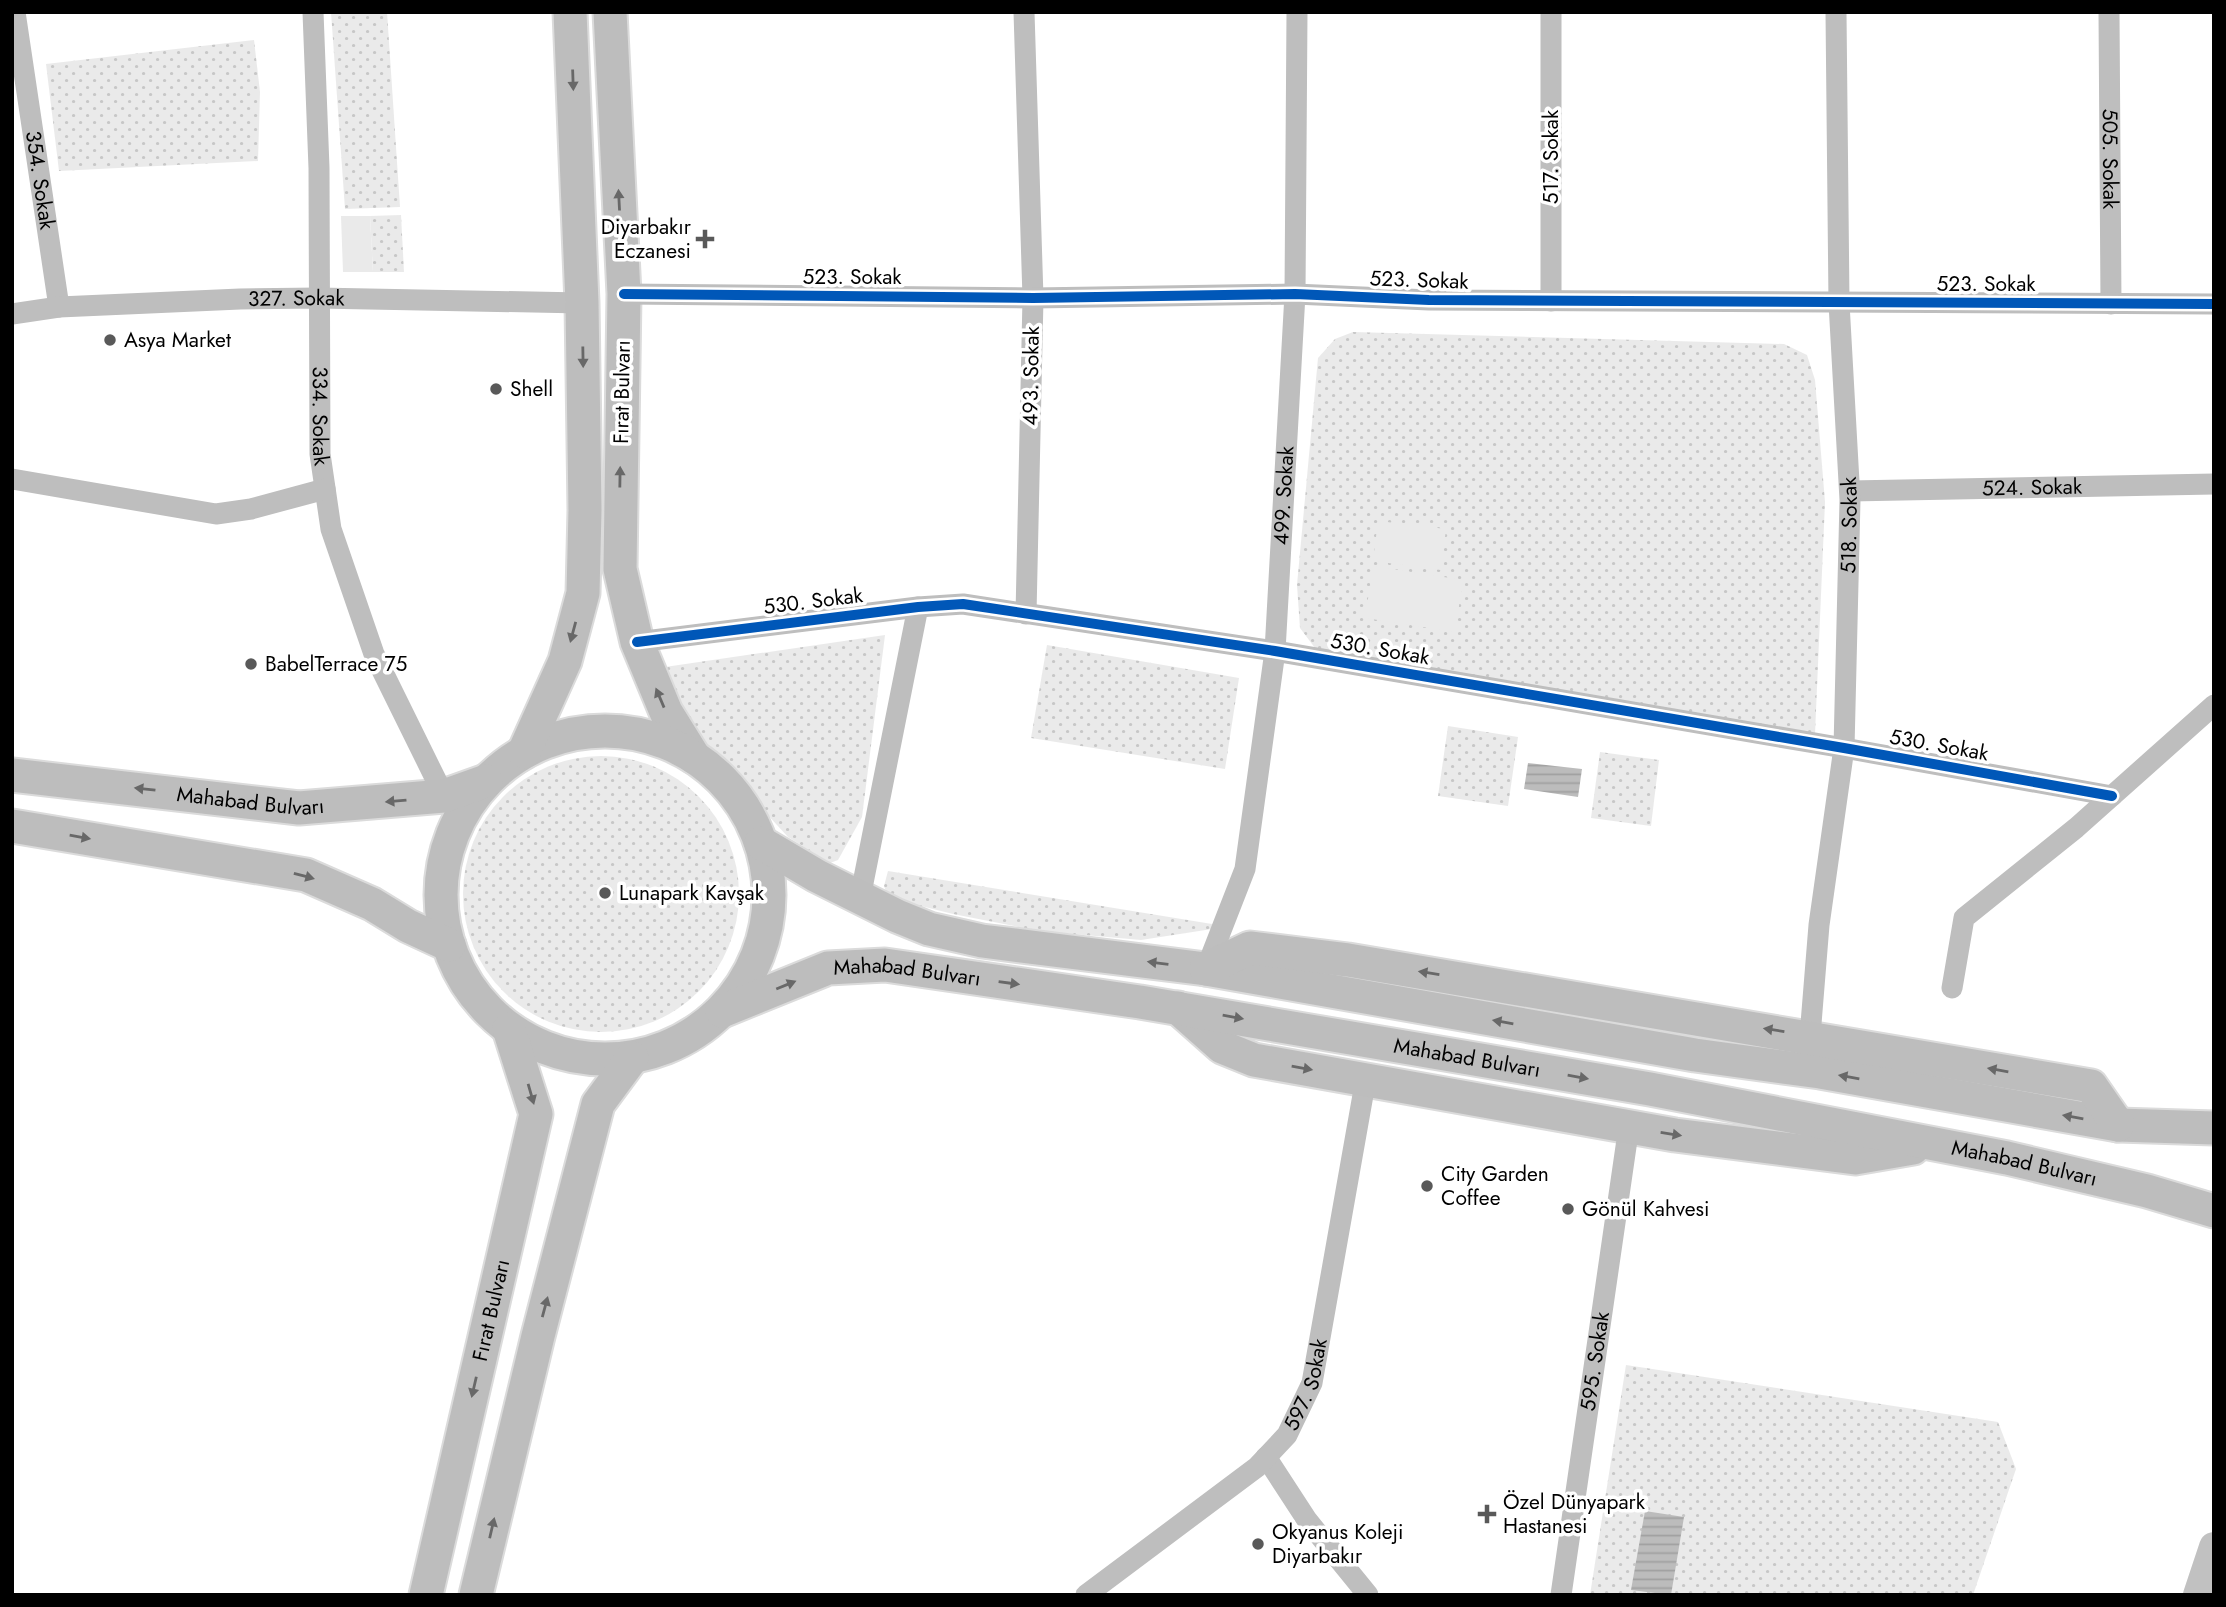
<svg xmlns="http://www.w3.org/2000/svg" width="2226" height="1607" font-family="Jost,sans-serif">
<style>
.grass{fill:url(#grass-dots)}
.pitch{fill:#eaeaea}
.water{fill:url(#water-rules)}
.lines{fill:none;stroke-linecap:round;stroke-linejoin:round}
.primary-casing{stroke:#dbdbdb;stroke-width:37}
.street{stroke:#bebebe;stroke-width:21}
.secondary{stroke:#c1c1c1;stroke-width:30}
.primary{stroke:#bdbdbd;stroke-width:33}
.cycleway-casing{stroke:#fff;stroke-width:15}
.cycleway{stroke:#0057b8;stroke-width:10}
.oneway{fill:#686868}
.poi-dot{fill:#595959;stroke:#fff;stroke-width:2.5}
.labels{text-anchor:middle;stroke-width:7;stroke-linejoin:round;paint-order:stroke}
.street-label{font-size:21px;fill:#000;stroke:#fff}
.poi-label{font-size:21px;fill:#000;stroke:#fff;text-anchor:start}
</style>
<defs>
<pattern id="grass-dots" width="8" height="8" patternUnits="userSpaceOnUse" patternTransform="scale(1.75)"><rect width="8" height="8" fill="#eaeaea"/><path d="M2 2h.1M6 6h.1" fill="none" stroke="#c7c7c7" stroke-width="1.8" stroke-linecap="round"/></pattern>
<pattern id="water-rules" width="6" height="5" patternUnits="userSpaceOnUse" patternTransform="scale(1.75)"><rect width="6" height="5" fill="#bcbcbc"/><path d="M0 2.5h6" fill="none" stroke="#a0a0a0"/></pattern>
</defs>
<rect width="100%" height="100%" fill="#fff"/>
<!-- grass -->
<g class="grass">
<path d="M331 12H387L400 207 345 209Z"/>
<path d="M254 40 260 92 258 161 59 171 46 64Z"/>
<path d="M401 215 404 272H373L370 216Z"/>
<path d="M1353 332 1784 344 1807 355 1815 380 1825 502 1815 734 1315 648 1300 628 1297 585 1318 358 1335 339Z"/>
<path d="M885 635 862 817 838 860 830 863 788 837 741 786 693 727 672 692 665 667Z"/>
<path d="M1047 645 1239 678 1225 769 1031 738Z"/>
<path d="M1448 726 1518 737 1508 806 1438 796Z"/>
<path d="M1600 752 1659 760 1651 826 1591 818Z"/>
<circle cx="601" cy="894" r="138"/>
<path d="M888 871 1212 924V929L1141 940 1039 931 953 914 909 903 887 894 884 886Z"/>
<path d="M1626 1365 1998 1422 2016 1469 1973 1595H1590Z"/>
</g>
<!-- pitch -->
<g class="pitch">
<path d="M341 216H370L373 272H343Z"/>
<path d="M1378 521 1446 529 1441 570 1373 561Z"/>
<path d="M1373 566 1463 580 1455 632 1365 618Z"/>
</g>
<!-- water -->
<g class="water">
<path d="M1528 763 1582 769 1578 797 1524 789Z"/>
<path d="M1645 1511 1684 1517 1671 1595 1631 1590Z"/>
</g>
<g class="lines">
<!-- primary casing -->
<g class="primary-casing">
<g id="primary">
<path d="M610 12 624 294 620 569 637 642 666 712 694 757"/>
<circle cx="605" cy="895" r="164"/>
<path d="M524 752 565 661 583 593 585 510 582 303 570 12"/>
<path id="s10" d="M12 775 299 808 444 796 486 781"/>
<path d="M12 826 306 875 372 904 408 926 449 945"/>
<path d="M761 843 817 876 897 916 929 929 982 941 1206 969 1695 1055 1820 1072 2118 1125 2214 1128"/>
<path d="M1206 969 1250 948 1348 960 2091 1086 2118 1125"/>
<path d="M1178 1008 1222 1047 1254 1060 1675 1135 1855 1158 1913 1148"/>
<path id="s11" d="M722 1011 828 968 885 965 1140 1002 1650 1089 2007 1158 2147 1191 2214 1211"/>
<path id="s12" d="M426 1595 536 1114 509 1029"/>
<path d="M476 1595 538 1336 598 1104 632 1058"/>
</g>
</g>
<!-- street -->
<g class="street">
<path id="s1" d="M15 12 59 307"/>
<path id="s2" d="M313 12 319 168 320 454 331 529 374 654 444 796"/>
<path d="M1024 12 1033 298 1026 614"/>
<path id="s3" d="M2109 12 2111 304"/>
<path d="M624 294 1033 298 1295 294 1429 300 2214 304"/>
<path d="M1551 301V12"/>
<path id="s4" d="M12 314 59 307 240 299 318 298 582 303"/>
<path d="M12 479 216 514 251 509 325 489"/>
<path id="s5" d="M1850 491 2214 484"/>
<path d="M637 642 918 607 963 604 1275 651 1844 748 2112 796"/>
<path d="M860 898 918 607"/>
<path id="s6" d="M1206 969 1245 869 1275 651 1295 294 1297 12"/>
<path d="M1952 988 1964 918 2076 828 2214 705"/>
<path id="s7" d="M1810 1036 1819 925 1844 748 1850 500 1839 303 1836 12"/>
<path d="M1266 1457 1307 1520 1368 1595"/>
<path id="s8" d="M1086 1595 1257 1467 1287 1435 1312 1383 1366 1078"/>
<path id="s9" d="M1561 1595 1629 1126"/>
</g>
<!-- secondary -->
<path class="secondary" d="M2198 1595 2214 1547"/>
<!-- primary -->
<use href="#primary" class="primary"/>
<!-- cycleway casing -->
<g class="cycleway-casing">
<g id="cycleway">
<path d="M624 294 1033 298 1295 294 1429 300 2214 304"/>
<path d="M637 642 918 607 963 604 1275 651 1844 748 2112 796"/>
</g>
</g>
<!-- cycleway -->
<use href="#cycleway" class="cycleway"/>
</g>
<!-- one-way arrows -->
<defs><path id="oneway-solid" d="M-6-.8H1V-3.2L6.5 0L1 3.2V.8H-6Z" transform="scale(1.75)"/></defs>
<g class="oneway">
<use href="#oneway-solid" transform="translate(573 80) rotate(88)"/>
<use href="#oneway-solid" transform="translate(619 200) rotate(-93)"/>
<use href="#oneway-solid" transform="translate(583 357) rotate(89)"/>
<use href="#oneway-solid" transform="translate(620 477) rotate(-89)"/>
<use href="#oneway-solid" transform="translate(573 632) rotate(105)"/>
<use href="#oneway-solid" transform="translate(660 698) rotate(-113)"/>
<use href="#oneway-solid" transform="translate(145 789) rotate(-174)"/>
<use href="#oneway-solid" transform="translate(396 801) rotate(175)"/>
<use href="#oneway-solid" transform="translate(80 837) rotate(10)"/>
<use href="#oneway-solid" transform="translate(304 876) rotate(15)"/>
<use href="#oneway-solid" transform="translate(1158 963) rotate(-173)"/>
<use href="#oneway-solid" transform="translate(1429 973) rotate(-171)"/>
<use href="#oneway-solid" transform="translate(1009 983) rotate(8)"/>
<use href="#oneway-solid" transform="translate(786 985) rotate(-22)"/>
<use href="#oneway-solid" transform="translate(1233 1017) rotate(10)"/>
<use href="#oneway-solid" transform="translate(1503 1022) rotate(-170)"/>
<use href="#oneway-solid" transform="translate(1774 1030) rotate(-171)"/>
<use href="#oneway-solid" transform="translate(1302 1068) rotate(10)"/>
<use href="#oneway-solid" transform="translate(1998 1070) rotate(-170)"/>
<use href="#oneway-solid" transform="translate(1578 1077) rotate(10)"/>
<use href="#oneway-solid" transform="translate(1849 1077) rotate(-170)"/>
<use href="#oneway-solid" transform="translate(531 1094) rotate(74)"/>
<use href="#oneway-solid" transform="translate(2073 1117) rotate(-170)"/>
<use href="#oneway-solid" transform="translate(1671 1134) rotate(9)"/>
<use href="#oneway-solid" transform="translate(545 1307) rotate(-75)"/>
<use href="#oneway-solid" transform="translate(474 1387) rotate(103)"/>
<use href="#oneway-solid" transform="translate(492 1528) rotate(-77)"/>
</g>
<!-- markers -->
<g class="poi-dot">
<path d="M701.5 228.5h7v7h7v7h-7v7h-7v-7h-7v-7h7z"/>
<circle cx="110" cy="340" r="7"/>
<circle cx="496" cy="389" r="7"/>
<circle cx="251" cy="664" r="7"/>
<circle cx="605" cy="893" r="7"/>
<circle cx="1427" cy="1186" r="7"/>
<circle cx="1568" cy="1209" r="7"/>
<path d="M1483.5 1503.5h7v7h7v7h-7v7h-7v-7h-7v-7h7z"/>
<circle cx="1258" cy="1544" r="7"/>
</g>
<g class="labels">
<!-- street labels -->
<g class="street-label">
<text transform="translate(1551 157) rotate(-90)" y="7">517. Sokak</text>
<text dy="7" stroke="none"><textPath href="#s3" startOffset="147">505. Sokak</textPath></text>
<text dy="7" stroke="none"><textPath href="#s1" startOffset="170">354. Sokak</textPath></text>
<text x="852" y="284">523. Sokak</text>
<text transform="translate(1419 280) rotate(2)" y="7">523. Sokak</text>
<text x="1986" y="291">523. Sokak</text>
<text dy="7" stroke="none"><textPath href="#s4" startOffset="285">327. Sokak</textPath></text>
<text transform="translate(1031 376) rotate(-89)" y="7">493. Sokak</text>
<text transform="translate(622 392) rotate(-89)" y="7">Fırat Bulvarı</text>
<text dy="7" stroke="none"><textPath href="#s2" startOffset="404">334. Sokak</textPath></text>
<text dy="7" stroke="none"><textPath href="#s5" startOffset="182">524. Sokak</textPath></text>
<text dy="7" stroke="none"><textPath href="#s6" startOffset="483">499. Sokak</textPath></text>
<text dy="7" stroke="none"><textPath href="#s7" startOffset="513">518. Sokak</textPath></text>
<text transform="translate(813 601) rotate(-7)" y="7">530. Sokak</text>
<text transform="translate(1380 649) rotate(10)" y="7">530. Sokak</text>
<text transform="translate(1939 745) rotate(10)" y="7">530. Sokak</text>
<text dy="7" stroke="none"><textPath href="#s10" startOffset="240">Mahabad Bulvarı</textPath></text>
<text dy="7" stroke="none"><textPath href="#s11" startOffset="194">Mahabad Bulvarı</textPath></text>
<text dy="7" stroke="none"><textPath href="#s11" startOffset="761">Mahabad Bulvarı</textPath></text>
<text dy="7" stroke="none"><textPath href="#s11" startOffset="1328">Mahabad Bulvarı</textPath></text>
<text dy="7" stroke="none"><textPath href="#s12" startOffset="292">Fırat Bulvarı</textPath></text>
<text dy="7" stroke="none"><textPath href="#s9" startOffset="236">595. Sokak</textPath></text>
<text dy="7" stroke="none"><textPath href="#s8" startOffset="312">597. Sokak</textPath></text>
</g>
<!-- poi labels -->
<g class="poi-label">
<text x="691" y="234" text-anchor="end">Diyarbakır<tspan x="691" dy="24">Eczanesi</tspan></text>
<text x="124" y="347">Asya Market</text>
<text x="510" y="396">Shell</text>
<text x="265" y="671">BabelTerrace 75</text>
<text x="619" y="900">Lunapark Kavşak</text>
<text x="1441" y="1181">City Garden<tspan x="1441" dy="24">Coffee</tspan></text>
<text x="1582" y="1216">Gönül Kahvesi</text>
<text x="1503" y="1509">Özel Dünyapark<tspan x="1503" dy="24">Hastanesi</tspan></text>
<text x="1272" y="1539">Okyanus Koleji<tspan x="1272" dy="24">Diyarbakır</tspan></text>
</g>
</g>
<!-- border -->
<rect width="2226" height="1607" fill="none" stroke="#000000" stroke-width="28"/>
</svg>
